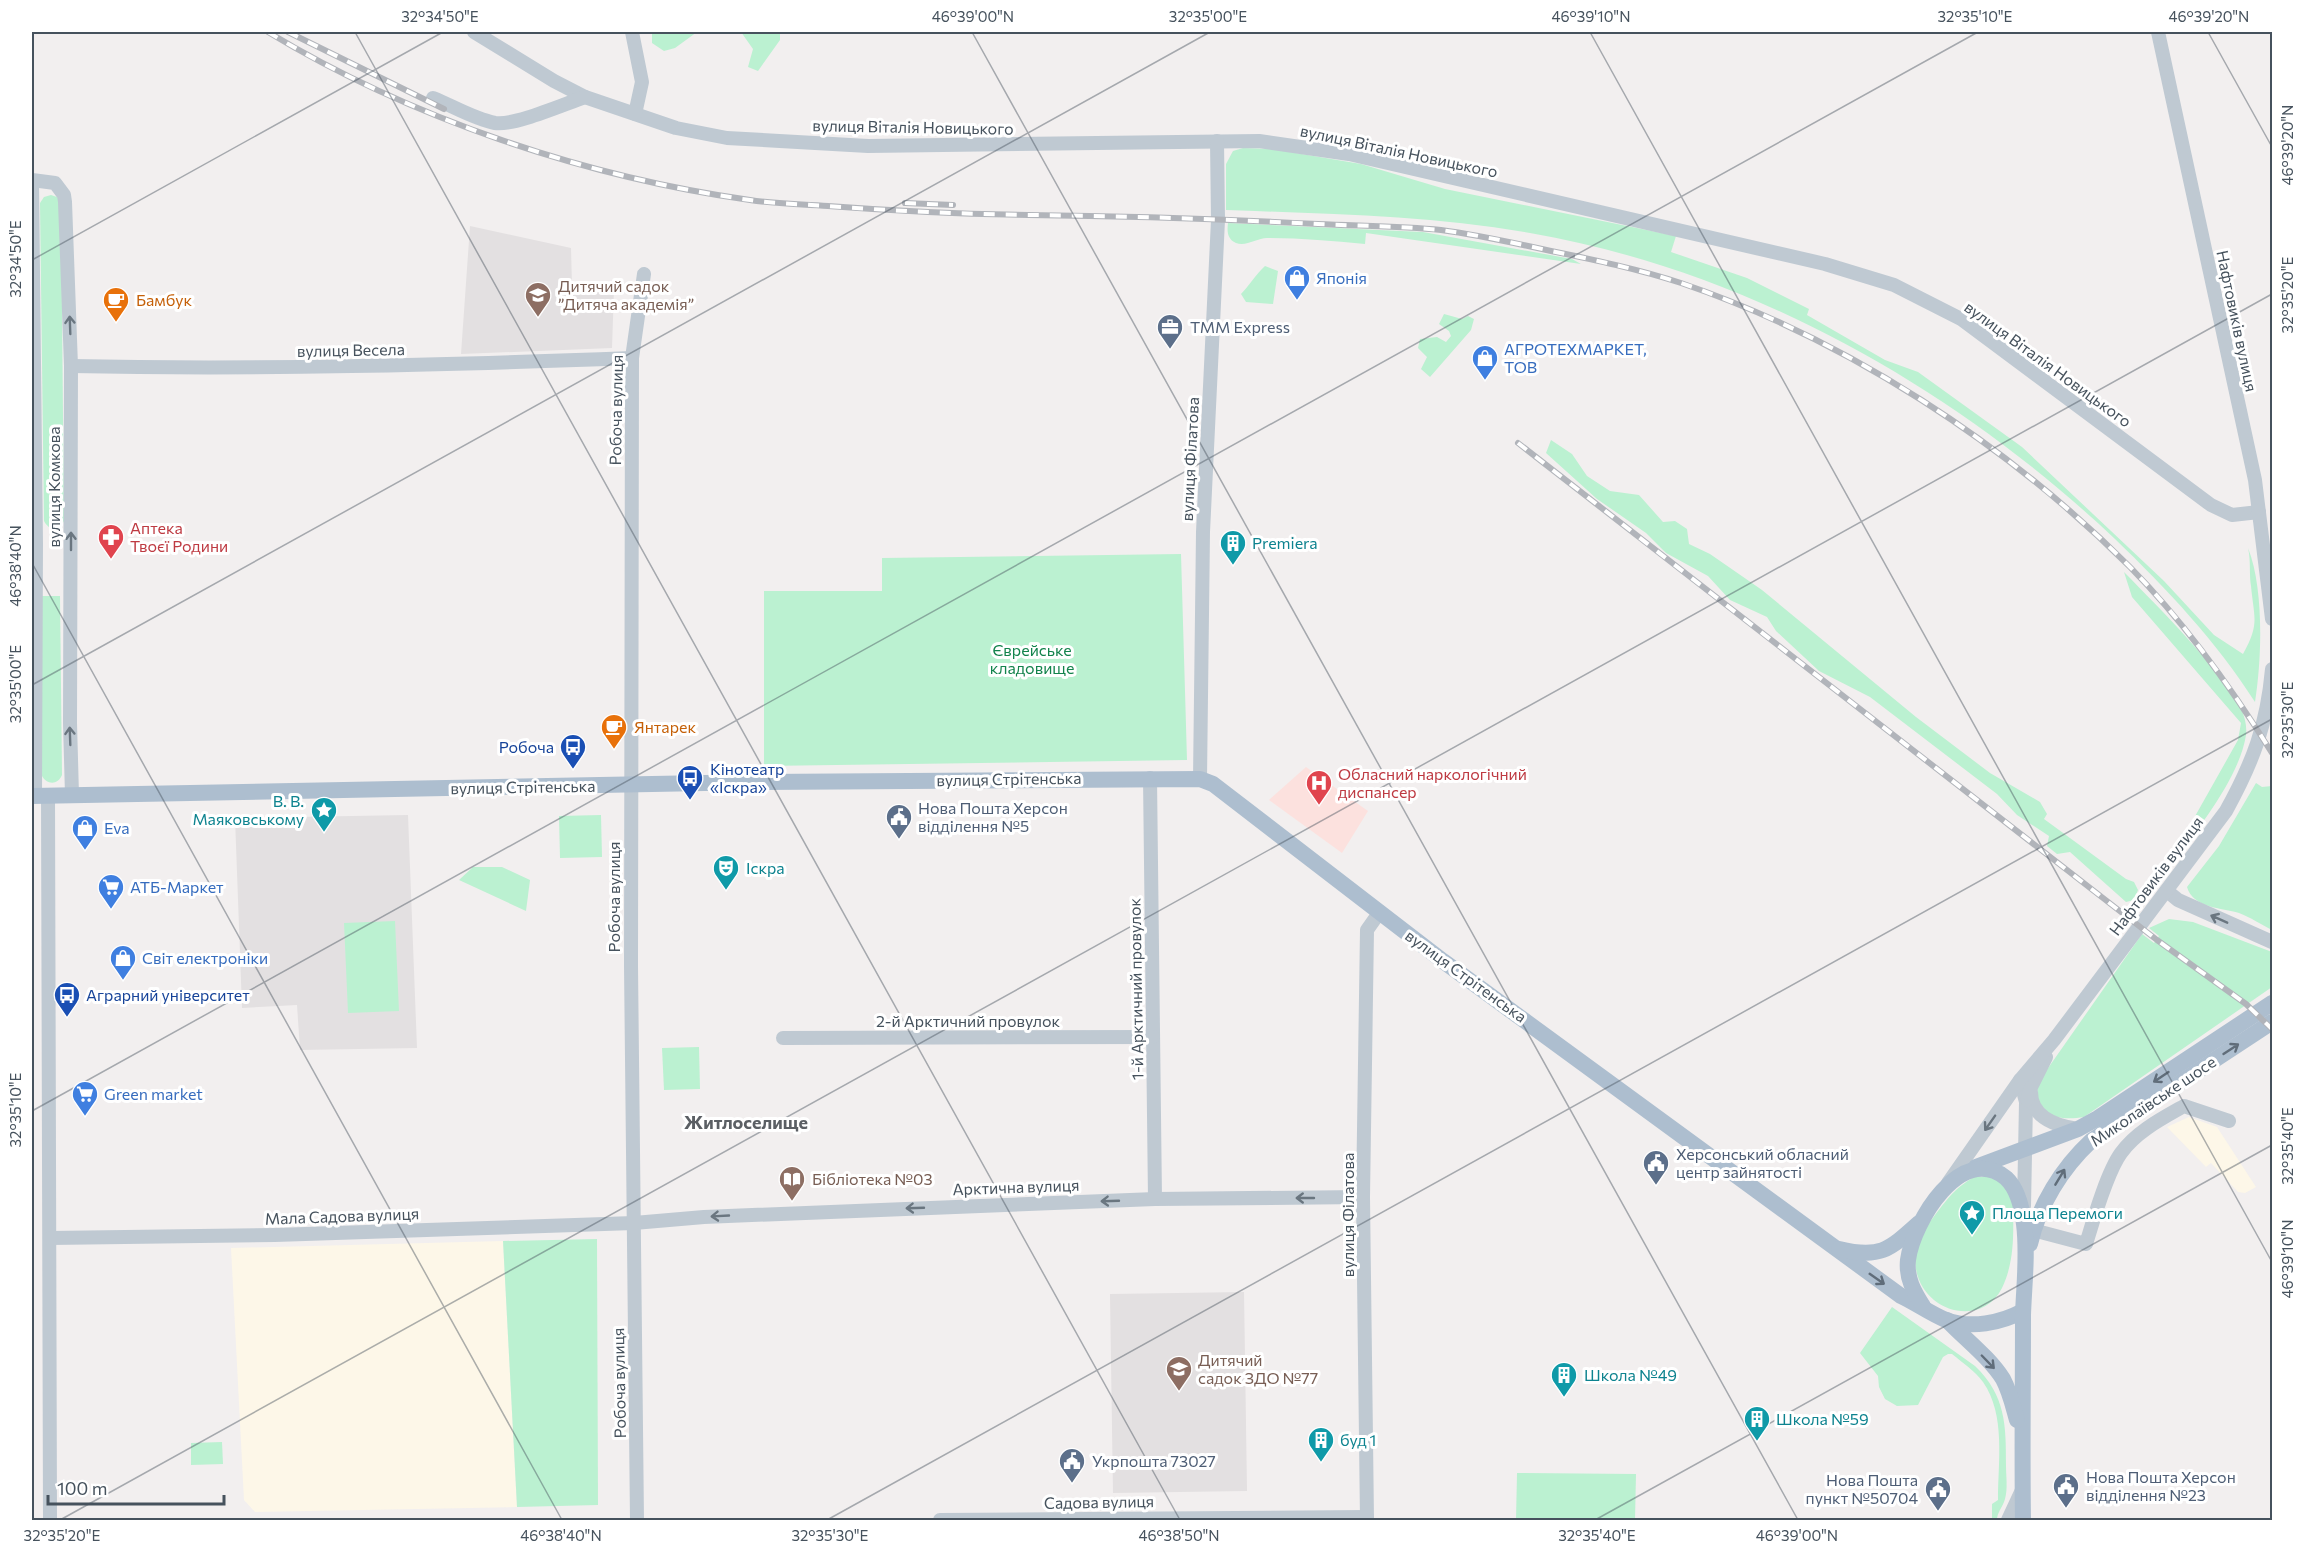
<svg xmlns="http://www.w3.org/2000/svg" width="2304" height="1552" font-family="Commissioner,sans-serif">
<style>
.commercial{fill:#fdf7e8}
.education{fill:#e3e0e1}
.medical{fill:#fce1de}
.green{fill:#bbf1d1}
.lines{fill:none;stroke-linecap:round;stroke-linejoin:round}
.minor{stroke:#bfc9d2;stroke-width:14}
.major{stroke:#adbecf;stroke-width:16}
.rail-casing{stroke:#b1b4ba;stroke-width:6}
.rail{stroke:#fff;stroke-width:4;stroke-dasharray:11;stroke-linecap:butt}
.oneway{stroke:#6a7680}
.oneway2{stroke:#606d7a}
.ticks{fill:none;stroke:#46525d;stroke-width:1.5;stroke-opacity:0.45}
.labels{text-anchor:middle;stroke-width:6;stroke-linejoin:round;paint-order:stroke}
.street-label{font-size:16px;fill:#46525d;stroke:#fff}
.shop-label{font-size:16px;fill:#366cbe;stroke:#fff;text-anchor:start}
.education-label{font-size:16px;fill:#785e54;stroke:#fff;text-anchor:start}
.food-label{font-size:16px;fill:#c56008;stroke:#fff;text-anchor:start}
.service-label{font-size:16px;fill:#4e5e75;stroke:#fff;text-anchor:start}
.health-label{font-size:16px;fill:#be3a42;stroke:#fff;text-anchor:start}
.culture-label{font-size:16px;fill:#0d838f;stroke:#fff;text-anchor:start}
.park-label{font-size:16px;fill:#13834c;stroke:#fff}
.transit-label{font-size:16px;fill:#164399;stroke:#fff;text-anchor:start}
.neighbourhood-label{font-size:18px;font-weight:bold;fill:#5b5f64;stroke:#fff}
.neatline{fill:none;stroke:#46525d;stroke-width:2}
.ticks-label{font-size:15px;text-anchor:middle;fill:#46525d}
</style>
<rect width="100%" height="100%" fill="#f2efef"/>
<!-- commercial -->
<g class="commercial">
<path d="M2189 1117 2217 1127 2256 1187 2245 1193 2238 1192 2211 1163 2206 1167 2167 1127Z"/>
<path d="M503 1241 517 1507 255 1512 244 1500 231 1248Z"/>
</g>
<!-- education -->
<g class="education">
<path d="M470 226 571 248 572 286 614 289 612 348 461 354Z"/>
<path d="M408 815 417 1048 300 1050 297 1005 242 1008 235 818Z"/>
<path d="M1244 1292 1247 1491 1113 1493 1110 1294Z"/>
</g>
<!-- medical -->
<path class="medical" d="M1306 767 1368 811 1342 853 1269 800Z"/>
<!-- green -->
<g class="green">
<path d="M652 32H697L675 48 664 51 652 43Z"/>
<path d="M741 32H780V40L758 71 748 67 753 49Z"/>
<path d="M1243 148 1272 149 1361 164 1445 189 1676 236 1671 252 1747 278 1809 309 1807 315 1885 360 1918 372 2022 447 2164 581 2214 635 2243 654C2260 624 2254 618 2251 586 2249 573 2251 561 2248 548 2264 588 2262 659 2255 702 2216 641 2167 589 2115 539 1954 387 1749 271 1530 233 1429 215 1327 214 1226 210V164L1233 151Z"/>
<path d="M51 195 57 197 61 203 64 521C59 531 49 531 44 521L40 203 44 197Z"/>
<path d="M1228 223 1423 232 1572 259 1581 264 1366 233 1365 244C1332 241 1300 238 1267 238 1257 238 1246 247 1236 243 1227 239 1227 231 1228 223Z"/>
<path d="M1265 266 1278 271 1273 304 1246 302 1241 294C1250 285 1255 275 1265 266Z"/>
<path d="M1444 314 1462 319 1468 316 1474 319 1471 330 1430 377 1421 369 1427 357 1418 348 1420 339 1437 337 1446 342 1451 336 1449 331 1439 324Z"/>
<path d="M1551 440 1572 454 1587 476 1610 491 1639 495 1663 522 1675 521 1687 529 1689 544 1710 554 1762 590 1916 717 1990 773 2040 802 2047 814 2044 819 2126 879 2134 882 2138 890 2134 900 2126 902 2070 852 2057 854 2047 846 2049 836 2017 815 1997 794 1870 697 1819 671 1776 631 1767 617 1730 600 1708 576 1666 553 1646 533 1597 499 1546 453Z"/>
<path d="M1181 554 1187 760 764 766V591H882V558Z"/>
<path d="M2124 572C2163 612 2213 661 2241 709 2245 717 2247 726 2246 735 2239 779 2198 827 2174 863L2167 866 2238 740 2241 723 2132 597Z"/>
<path d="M40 596H60L62 775C58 785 47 785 42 776Z"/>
<path d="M2256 783 2262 787 2272 786V930C2262 925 2250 917 2239 913 2222 908 2193 908 2187 887L2219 846Z"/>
<path d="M601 815 602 857 560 858 559 816Z"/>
<path d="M473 867H502L530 880 526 911 459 880Z"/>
<path d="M2169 919 2193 922 2272 952V987L2084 1117C2056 1122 2030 1114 2039 1081L2142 934 2154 943 2159 936 2149 928Z"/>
<path d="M395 921 399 1011 348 1013 344 923Z"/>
<path d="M699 1047 700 1089 664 1090 662 1048Z"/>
<path d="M1974 1177H1995L2013 1197C2013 1228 2016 1259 2002 1288 1977 1337 1897 1303 1919 1238 1922 1230 1930 1222 1935 1215 1949 1197 1954 1189 1974 1177Z"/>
<path d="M597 1239 598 1505 517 1507 503 1241Z"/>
<path d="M1892 1307 1975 1366C2006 1396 2006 1425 2006 1466 2006 1476 2008 1489 2005 1499 2003 1507 1997 1512 1997 1520H1992V1504L1998 1500C1998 1462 2006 1415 1983 1382 1975 1371 1963 1363 1952 1354H1948L1943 1357 1918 1405 1897 1406 1885 1399 1879 1387 1878 1376 1860 1353Z"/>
<path d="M222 1442 223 1464 191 1465V1443Z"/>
<path d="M1517 1473 1636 1474 1635 1520H1516Z"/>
</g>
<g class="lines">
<!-- minor -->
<g class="minor">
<path d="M474 32 554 81 585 97 676 128 727 138 868 146 1259 141 1349 154 1825 264 1894 285 1961 319 2211 505 2232 515 2259 512"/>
<path d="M632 32 642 82 635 114"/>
<path d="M2158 32 2255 480 2272 619"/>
<path d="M433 98C453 106 474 119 495 123 514 126 564 104 585 97"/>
<path d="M32 180 55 183 64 195 65 202 71 366 70 723 72 795"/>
<path d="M32 182 36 543 35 796"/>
<path d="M71 366C258 370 445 365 632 358"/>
<path d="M1150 778 1155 1199"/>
<path d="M1200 779 1203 532 1218 220 1217 141"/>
<path d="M48 796 50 1520"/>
<path d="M2167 891 2178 900 2272 942"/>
<path d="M783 1038 1153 1037"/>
<path d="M2020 1080 2026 1102 2024 1206"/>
<path d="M2031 1092C2031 1118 2057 1126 2078 1129"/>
<path d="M2027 1100 2031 1087 2046 1057"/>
<path d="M1948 1183 2020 1080 2054 1040 2226 811C2253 762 2267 725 2272 669"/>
<path d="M2033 1230 2086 1244C2093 1221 2107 1172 2121 1153 2136 1132 2161 1119 2184 1106L2229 1121"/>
<path d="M50 1238 275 1235 634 1223 704 1217 1155 1199 1363 1197"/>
<path d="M637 1520 631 966 632 358 644 274"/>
<path d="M940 1520 1367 1517"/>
<path d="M1367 1520 1363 1197 1367 930 1379 913"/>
<path d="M2008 1520 2022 1490"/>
</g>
<!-- major -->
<g class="major">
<path d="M32 796 757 782 1200 779 1213 784 1443 961 1901 1296C1916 1303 1931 1314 1946 1320 1971 1329 2001 1323 2023 1311"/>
<path d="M1976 1167 2078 1129 2098 1118 2272 1003"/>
<path d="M2030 1244C2039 1205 2062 1168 2091 1141L2272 1022"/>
<path d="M1839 1249C1880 1259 1889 1250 1919 1223"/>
<path d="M1923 1306C1914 1292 1906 1278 1908 1260 1913 1222 1961 1142 2006 1178 2018 1189 2022 1208 2024 1224 2028 1254 2024 1285 2023 1315 2023 1383 2022 1452 2023 1520"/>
<path d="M1947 1320C1965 1339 1989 1357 2003 1379 2010 1392 2013 1406 2017 1420"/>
</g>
<!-- rail casing -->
<g class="rail-casing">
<g id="rail">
<path d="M268 32C410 118 585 177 750 200 775 204 802 204 828 206 895 211 961 214 1028 215 1125 216 1222 219 1318 224 1359 226 1401 226 1441 230 1478 235 1515 243 1551 251 1595 260 1638 269 1681 283 1846 339 2007 444 2130 567 2185 623 2231 687 2272 753"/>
<path d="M288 32 444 109"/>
<path d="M905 203 953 205"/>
<path d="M1518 443 2157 940 2246 1004 2272 1029"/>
</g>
</g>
<!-- rail -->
<use href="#rail" class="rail"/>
</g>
<!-- one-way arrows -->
<defs><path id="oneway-shaft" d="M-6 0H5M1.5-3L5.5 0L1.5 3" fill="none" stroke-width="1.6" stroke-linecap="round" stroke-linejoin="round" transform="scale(1.5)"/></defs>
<g class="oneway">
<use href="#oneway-shaft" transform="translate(70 325) rotate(-92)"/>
<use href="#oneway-shaft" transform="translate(71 541) rotate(-90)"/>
<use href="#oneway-shaft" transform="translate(70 736) rotate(-92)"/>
<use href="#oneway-shaft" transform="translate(2219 919) rotate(-156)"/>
<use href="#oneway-shaft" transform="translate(1990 1123) rotate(125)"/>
<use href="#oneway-shaft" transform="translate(1305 1198) rotate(180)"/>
<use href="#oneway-shaft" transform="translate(1110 1201) rotate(178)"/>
<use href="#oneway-shaft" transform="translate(915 1208) rotate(178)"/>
<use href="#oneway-shaft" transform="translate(720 1216) rotate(177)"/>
</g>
<g class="oneway2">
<use href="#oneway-shaft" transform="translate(2231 1049) rotate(-33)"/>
<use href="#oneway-shaft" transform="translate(2161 1077) rotate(146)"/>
<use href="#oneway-shaft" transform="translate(2060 1177) rotate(-59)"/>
<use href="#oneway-shaft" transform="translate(1877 1279) rotate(35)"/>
<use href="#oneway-shaft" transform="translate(1988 1362) rotate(46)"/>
</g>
<!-- ticks -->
<path class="ticks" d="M355 32 1180 1520M972 32 1798 1520M1590 32 2272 1262M2208 32 2272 147M32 260 443 32M32 563 562 1520M32 685 1210 32M32 1111 1978 32M60 1520 2272 294M827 1520 2272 719M1595 1520 2272 1145"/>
<!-- icons -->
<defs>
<g id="shop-pin" transform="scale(1.35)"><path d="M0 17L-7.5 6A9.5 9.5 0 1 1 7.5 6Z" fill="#3f7fe0" stroke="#fff"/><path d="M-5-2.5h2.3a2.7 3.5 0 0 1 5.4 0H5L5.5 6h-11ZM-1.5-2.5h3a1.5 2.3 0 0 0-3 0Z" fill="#fff"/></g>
<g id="school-pin" transform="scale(1.35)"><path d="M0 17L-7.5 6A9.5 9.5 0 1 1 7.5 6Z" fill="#8d6e63" stroke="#fff"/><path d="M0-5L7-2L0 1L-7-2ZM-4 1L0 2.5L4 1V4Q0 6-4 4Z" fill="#fff"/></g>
<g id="cafe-pin" transform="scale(1.35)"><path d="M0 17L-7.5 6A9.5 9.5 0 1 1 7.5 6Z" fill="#e8710a" stroke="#fff"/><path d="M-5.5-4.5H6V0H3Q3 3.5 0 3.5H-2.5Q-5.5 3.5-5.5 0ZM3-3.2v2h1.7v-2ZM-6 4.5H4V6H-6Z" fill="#fff"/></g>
<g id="office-pin" transform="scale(1.35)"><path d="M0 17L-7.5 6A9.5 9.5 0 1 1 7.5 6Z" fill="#5c6f8a" stroke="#fff"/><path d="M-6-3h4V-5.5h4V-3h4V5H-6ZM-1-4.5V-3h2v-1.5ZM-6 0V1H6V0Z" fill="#fff"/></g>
<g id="pharmacy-pin" transform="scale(1.35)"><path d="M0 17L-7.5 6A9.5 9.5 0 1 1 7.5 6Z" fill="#e0444e" stroke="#fff"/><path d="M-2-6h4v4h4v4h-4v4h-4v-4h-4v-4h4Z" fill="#fff"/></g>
<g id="building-pin" transform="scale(1.35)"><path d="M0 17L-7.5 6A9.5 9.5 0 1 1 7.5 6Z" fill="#0f9aa8" stroke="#fff"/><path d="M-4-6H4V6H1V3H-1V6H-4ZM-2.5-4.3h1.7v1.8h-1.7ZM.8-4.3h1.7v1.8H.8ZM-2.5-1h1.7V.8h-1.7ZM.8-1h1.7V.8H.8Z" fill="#fff"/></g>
<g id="bus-pin" transform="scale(1.35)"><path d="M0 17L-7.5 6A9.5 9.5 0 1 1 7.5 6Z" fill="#1a4fb4" stroke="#fff"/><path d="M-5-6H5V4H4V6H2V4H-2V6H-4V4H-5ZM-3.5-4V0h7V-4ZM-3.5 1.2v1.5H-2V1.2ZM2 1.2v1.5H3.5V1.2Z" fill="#fff"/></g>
<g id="hospital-pin" transform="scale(1.35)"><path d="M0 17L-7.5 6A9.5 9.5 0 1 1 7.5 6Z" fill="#e0444e" stroke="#fff"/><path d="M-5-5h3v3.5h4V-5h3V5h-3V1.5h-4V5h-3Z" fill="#fff"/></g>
<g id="sight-pin" transform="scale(1.35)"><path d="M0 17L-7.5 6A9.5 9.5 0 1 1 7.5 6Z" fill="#0f9aa8" stroke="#fff"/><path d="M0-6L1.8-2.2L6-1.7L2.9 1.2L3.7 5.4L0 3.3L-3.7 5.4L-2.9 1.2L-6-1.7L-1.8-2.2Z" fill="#fff"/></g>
<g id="civic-pin" transform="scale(1.35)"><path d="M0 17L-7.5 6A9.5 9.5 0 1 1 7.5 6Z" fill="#5c6f8a" stroke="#fff"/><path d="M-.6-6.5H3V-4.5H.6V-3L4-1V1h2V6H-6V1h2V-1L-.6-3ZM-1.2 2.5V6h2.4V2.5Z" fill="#fff"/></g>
<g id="theatre-pin" transform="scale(1.35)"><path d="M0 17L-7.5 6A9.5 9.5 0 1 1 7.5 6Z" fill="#0f9aa8" stroke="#fff"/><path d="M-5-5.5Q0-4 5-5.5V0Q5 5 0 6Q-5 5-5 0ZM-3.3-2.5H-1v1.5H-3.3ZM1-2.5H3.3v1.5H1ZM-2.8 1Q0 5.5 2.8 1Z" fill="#fff"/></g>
<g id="supermarket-pin" transform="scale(1.35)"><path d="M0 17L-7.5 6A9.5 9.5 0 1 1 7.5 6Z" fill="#3f7fe0" stroke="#fff"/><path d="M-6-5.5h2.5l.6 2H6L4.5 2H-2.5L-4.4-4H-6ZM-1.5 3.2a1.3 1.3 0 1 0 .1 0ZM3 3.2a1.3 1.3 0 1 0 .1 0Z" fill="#fff"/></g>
<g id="library-pin" transform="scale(1.35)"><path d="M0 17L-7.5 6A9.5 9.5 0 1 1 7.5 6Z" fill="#8d6e63" stroke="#fff"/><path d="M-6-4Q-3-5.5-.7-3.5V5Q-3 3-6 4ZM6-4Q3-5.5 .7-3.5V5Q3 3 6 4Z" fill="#fff"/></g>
</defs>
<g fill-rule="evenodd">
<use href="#shop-pin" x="1297" y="278"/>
<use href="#school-pin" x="538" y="295"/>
<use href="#cafe-pin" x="116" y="300"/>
<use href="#office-pin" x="1170" y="327"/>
<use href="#shop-pin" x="1485" y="358"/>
<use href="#pharmacy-pin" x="111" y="537"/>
<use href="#building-pin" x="1233" y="543"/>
<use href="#cafe-pin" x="614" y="727"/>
<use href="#bus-pin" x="573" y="747"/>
<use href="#bus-pin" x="690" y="778"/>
<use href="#hospital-pin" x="1319" y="783"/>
<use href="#sight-pin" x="324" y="810"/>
<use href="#civic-pin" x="899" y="817"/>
<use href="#shop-pin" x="85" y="828"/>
<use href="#theatre-pin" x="726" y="868"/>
<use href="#supermarket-pin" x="111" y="887"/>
<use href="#shop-pin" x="123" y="958"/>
<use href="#bus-pin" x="67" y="995"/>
<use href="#supermarket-pin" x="85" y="1094"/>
<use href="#civic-pin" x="1656" y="1163"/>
<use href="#library-pin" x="792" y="1179"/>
<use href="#sight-pin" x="1972" y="1213"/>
<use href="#school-pin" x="1179" y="1369"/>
<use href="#building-pin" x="1564" y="1375"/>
<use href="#building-pin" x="1757" y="1419"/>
<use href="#building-pin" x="1321" y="1440"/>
<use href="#civic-pin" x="1072" y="1461"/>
<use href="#civic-pin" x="2066" y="1486"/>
<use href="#civic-pin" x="1938" y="1489"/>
</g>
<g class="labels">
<!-- street labels -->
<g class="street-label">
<text transform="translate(913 127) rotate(1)" y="6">вулиця Віталія Новицького</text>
<text transform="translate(1399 151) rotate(12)" y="6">вулиця Віталія Новицького</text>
<text transform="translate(2237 321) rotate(78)" y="6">Нафтовиків вулиця</text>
<text transform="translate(351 350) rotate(-1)" y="6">вулиця Весела</text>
<text transform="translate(2048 364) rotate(36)" y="6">вулиця Віталія Новицького</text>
<text transform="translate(616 410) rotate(-89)" y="6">Робоча вулиця</text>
<text transform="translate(1190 459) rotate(-87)" y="6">вулиця Філатова</text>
<text transform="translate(54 487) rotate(-90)" y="6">вулиця Комкова</text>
<text transform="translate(1009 779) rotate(-1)" y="6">вулиця Стрітенська</text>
<text transform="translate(523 787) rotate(-1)" y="6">вулиця Стрітенська</text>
<text transform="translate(2156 876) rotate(-53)" y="6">Нафтовиків вулиця</text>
<text transform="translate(614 897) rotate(-90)" y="6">Робоча вулиця</text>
<text transform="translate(1466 976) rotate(36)" y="6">вулиця Стрітенська</text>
<text transform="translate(1136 989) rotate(-91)" y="6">1-й Арктичний провулок</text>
<text x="968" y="1027">2-й Арктичний провулок</text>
<text transform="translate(2153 1101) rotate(-34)" y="6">Миколаївське шосе</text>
<text transform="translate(1016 1187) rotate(-2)" y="6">Арктична вулиця</text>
<text transform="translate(1348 1215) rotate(-90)" y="6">вулиця Філатова</text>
<text transform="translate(342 1216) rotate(-2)" y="6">Мала Садова вулиця</text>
<text transform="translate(619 1383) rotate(-91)" y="6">Робоча вулиця</text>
<text transform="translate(1099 1502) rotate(-1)" y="6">Садова вулиця</text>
</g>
<!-- shop labels -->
<g class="shop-label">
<text x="1316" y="284">Японія</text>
<text x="1504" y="355">АГРОТЕХМАРКЕТ,<tspan x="1504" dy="18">ТОВ</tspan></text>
<text x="104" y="834">Eva</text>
<text x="130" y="893">АТБ-Маркет</text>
<text x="142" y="964">Світ електроніки</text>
<text x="104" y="1100">Green market</text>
</g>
<!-- education labels -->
<g class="education-label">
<text x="558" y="292">Дитячий садок<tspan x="558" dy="18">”Дитяча академія”</tspan></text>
<text x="812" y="1185">Бібліотека №03</text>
<text x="1198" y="1366">Дитячий<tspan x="1198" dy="18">садок ЗДО №77</tspan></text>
</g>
<!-- food labels -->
<g class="food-label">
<text x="136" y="306">Бамбук</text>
<text x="634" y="733">Янтарек</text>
</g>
<!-- service labels -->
<g class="service-label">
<text x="1190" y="333">TMM Express</text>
<text x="918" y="814">Нова Пошта Херсон<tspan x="918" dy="18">відділення №5</tspan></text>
<text x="1676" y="1160">Херсонський обласний<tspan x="1676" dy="18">центр зайнятості</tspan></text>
<text x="1092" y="1467">Укрпошта 73027</text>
<text x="2086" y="1483">Нова Пошта Херсон<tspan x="2086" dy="18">відділення №23</tspan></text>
<text x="1918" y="1486" text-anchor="end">Нова Пошта<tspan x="1918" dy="18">пункт №50704</tspan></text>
</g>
<!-- health labels -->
<g class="health-label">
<text x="130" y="534">Аптека<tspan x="130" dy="18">Твоєї Родини</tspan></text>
<text x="1338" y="780">Обласний наркологічний<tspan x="1338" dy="18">диспансер</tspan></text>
</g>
<!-- culture labels -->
<g class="culture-label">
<text x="1252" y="549">Premiera</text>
<text x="304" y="807" text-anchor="end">В. В.<tspan x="304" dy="18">Маяковському</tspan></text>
<text x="746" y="874">Іскра</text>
<text x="1992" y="1219">Площа Перемоги</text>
<text x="1584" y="1381">Школа №49</text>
<text x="1776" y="1425">Школа №59</text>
<text x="1340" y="1446">буд 1</text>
</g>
<!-- park labels -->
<g class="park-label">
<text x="1032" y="656">Єврейське<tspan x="1032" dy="18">кладовище</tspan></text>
</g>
<!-- transit labels -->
<g class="transit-label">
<text x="554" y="753" text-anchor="end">Робоча</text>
<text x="710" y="775">Кінотеатр<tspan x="710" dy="18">«Іскра»</tspan></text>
<text x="86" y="1001">Аграрний університет</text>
</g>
<!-- neighbourhood labels -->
<g class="neighbourhood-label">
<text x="746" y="1129">Житлоселище</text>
</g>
</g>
<!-- border -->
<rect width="2304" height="1552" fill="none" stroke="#ffffff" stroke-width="66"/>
<!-- scale -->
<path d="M48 1495v9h176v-9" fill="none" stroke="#46525d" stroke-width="3"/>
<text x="57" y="1495" font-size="18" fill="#46525d" stroke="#ffffff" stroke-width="4.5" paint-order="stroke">100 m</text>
<rect x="33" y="33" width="2238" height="1486" class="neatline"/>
<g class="ticks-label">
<text x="440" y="22">32°34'50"E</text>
<text x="973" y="22">46°39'00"N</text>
<text x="1208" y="22">32°35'00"E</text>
<text x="1591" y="22">46°39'10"N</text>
<text x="1975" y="22">32°35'10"E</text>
<text x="2209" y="22">46°39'20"N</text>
<text transform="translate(2288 145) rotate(-90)" y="5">46°39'20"N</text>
<text transform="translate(16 259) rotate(-90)" y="5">32°34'50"E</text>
<text transform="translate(2288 295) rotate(-90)" y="5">32°35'20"E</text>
<text transform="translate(16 566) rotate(-90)" y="5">46°38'40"N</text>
<text transform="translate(16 684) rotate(-90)" y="5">32°35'00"E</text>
<text transform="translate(2288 720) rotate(-90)" y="5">32°35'30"E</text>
<text transform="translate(16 1110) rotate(-90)" y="5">32°35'10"E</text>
<text transform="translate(2288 1146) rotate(-90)" y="5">32°35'40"E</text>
<text transform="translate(2288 1259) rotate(-90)" y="5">46°39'10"N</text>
<text x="62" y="1541">32°35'20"E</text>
<text x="561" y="1541">46°38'40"N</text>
<text x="830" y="1541">32°35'30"E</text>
<text x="1179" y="1541">46°38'50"N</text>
<text x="1597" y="1541">32°35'40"E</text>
<text x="1797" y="1541">46°39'00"N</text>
</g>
</svg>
